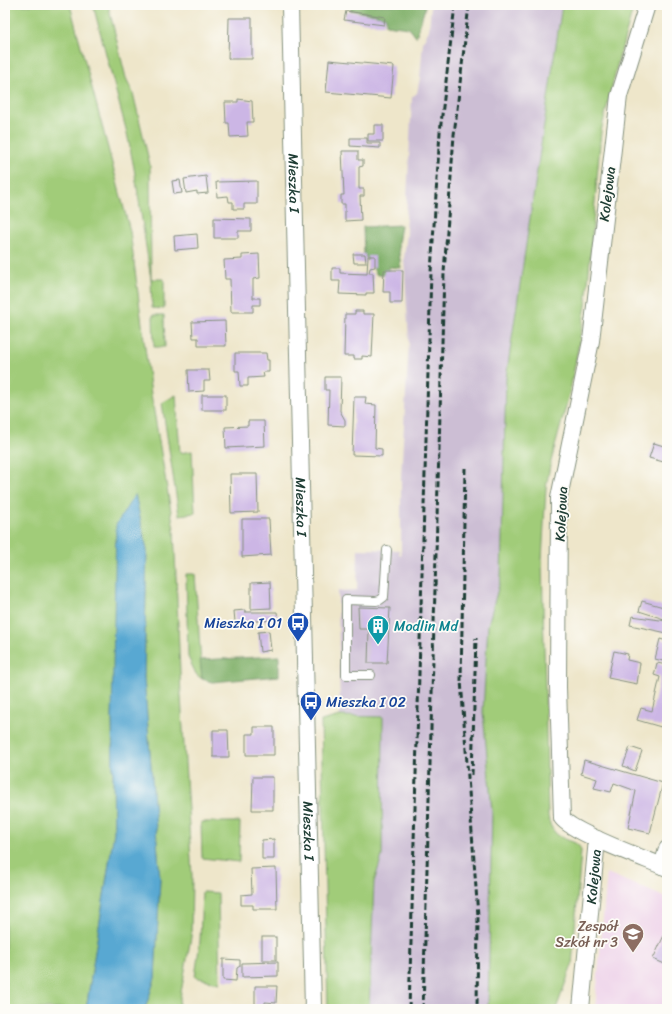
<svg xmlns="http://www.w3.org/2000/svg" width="672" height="1014" font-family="Sriracha,sans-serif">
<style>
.built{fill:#edd0e9}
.industrial{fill:#ccbed4}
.green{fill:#a1cc79;stroke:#608456}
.forest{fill:#80b069;stroke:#50764e}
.water{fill:#58a8d2;stroke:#3c7283}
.building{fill:#ccb6e5}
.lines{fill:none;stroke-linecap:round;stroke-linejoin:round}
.service-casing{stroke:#86927f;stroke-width:10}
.minor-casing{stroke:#86927f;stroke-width:18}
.service{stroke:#fff;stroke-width:8}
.minor{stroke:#fff;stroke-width:16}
.rail{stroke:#1f3d34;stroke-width:3;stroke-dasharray:6 3;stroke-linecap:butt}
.labels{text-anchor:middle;stroke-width:3.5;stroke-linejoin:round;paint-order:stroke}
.street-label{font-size:14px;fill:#1f3d34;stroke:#fdfcf7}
.transit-label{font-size:14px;fill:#164399;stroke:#fdfcf7;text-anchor:end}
.culture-label{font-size:14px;fill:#0d838f;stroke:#fdfcf7;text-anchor:start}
.education-label{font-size:14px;fill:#785e54;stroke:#fdfcf7;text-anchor:end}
</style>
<rect width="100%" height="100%" fill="#fdfcf7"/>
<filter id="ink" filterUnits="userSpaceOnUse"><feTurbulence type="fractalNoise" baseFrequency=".025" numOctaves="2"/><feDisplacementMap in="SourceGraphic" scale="8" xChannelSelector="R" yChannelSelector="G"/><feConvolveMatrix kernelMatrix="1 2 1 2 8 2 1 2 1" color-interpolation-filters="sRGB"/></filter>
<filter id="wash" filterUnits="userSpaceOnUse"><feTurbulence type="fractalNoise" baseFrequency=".012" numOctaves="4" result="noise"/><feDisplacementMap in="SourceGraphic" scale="16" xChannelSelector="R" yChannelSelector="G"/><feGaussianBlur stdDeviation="0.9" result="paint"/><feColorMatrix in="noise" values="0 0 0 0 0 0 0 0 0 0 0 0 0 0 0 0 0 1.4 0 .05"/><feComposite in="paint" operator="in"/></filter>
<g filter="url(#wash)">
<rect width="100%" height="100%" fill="#eee6ca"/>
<!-- built -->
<path class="built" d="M607 873 667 898V1009H595Z"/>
<!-- industrial -->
<path class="industrial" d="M431 5H562L506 378 501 578 488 625 483 712 492 811 488 1009H369L374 882 382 856 383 717 340 716 338 591 357 590 358 549 399 550V555H401V475L409 342 404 258 407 233 406 219 412 97 417 93 420 78 423 42 429 30Z"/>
<!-- green -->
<g class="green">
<path d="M5 5H70L130 231 151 394 174 529 181 696 192 876 191 937 178 1009H145L155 978 160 879 144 678 147 550 135 495 112 716 114 832 86 1009H5Z"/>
<path d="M93 5H108L126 78 133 93 150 165 151 279H164V309L152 308 151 279 134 168 127 133Z"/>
<path d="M562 5H634L619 58 601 131 586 306 570 391 550 465 546 488 542 560 548 816C553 847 578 835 581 851L572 965 556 1009H488L492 811 483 712 488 625 501 578 506 378Z"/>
<path d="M153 315H164L165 347H154Z"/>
<path d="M176 395 180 453 192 451 195 513 179 515 162 403Z"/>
<path d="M186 574H195L202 679 196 674 188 657Z"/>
<path d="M340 716 383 717 382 856 374 882 369 1009H328L321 721Z"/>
<path d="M201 822H240L239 862 202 858Z"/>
<path d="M202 892 218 893 220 983 195 977 200 941Z"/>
</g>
<!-- forest -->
<g class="forest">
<path d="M350 5H425V8L416 37 409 28 386 25V17L350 10Z"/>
<path d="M401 225 398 244 401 268 389 267 388 275H377L364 254 363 227Z"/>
<path d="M279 656V676L212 682 202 679 200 660Z"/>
</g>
<!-- water -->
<path class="water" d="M135 494 147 550 144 678 160 879 155 978 145 1009H86L114 832 112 716 116 525Z"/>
<g id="blocks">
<!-- building -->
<g class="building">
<path d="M346 11 385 17 384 25 344 20Z"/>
<path d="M229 18H252V59H228Z"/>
<path d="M329 60 394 66 391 98 326 92Z"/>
<path d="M238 99 252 101 253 122H247L248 136 230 137 229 123H226L225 102H238Z"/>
<path d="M374 125H383V141H368V134H374Z"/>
<path d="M350 138H367V143H380V148L350 146Z"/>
<path d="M342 151H358V160H363V166L359 167V189H364V196H360L361 220 345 221V204H341V195H344Z"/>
<path d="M206 176 208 193 197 194V191L186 193 184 179Z"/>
<path d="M180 180 182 193 174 194 172 181Z"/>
<path d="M257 181V204H244V209H233V202H229L228 196 217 197 216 182Z"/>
<path d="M214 218 251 219V231H238V238H214Z"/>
<path d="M197 234 198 248 175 250 174 236Z"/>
<path d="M259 254 260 278 253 279V298H260V305H253V312H231L230 279H225L224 260 242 259V255Z"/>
<path d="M353 254H365L366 263H354Z"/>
<path d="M368 256H375V267L370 268 369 273H373L374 293H366V295L339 294 340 281H332V268H340V273L367 274Z"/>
<path d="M384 270H403L402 303H390V292H383Z"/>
<path d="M355 311H363V314H374L372 357 362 356V359H354V356H344L345 314H355Z"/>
<path d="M225 321 226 346H198V338H193L192 322Z"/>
<path d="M235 353H266L267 360H269V372H263L264 377 248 378V386H240L239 371H235Z"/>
<path d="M188 370H209L210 381H204V391L189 392Z"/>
<path d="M325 377H341L340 411 345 420V426L328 425 329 390H325Z"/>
<rect x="202" y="395" width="24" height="15"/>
<path d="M354 397H366L365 404 376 405 375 448 382 449V456L352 455Z"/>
<path d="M248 421H264L265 446 226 448 225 427 248 426Z"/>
<path d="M654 443 667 447V463L649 458Z"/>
<path d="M230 474H257L258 512 231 513Z"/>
<path d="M242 519H269L271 555 242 557Z"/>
<path d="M270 582 271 608 251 609V583Z"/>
<path d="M642 601 667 608V620L639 611Z"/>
<path d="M358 607 390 608 387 663H368L369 629H359Z"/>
<path d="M245 610V612H277L278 620 235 622 234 611Z"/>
<path d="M632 616 667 621V633L630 625Z"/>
<path d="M269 631 271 650 260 652 258 632Z"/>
<path d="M660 639 667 641V662L655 659Z"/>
<path d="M614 651 628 654 627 660 640 663 637 684 608 678Z"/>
<path d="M657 663 667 665V724H662L661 727 637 720 641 708 652 711 660 677 654 675Z"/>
<path d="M254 727H274V755H246V734H254Z"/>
<path d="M213 730H228L229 757H213Z"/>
<path d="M630 747 642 751 635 771 623 766Z"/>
<path d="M584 760 663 783 650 833 628 828 636 791 614 783 611 792 594 788 597 779 581 774Z"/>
<path d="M253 777H273V810H252Z"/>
<path d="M274 839V859H262V840Z"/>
<path d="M276 868 277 909H253V905H241V895L252 894 251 869Z"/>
<path d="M667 929V965L653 959Z"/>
<rect x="262" y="937" width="14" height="23"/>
<path d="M223 959 240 960V966L237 968 236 981 223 980Z"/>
<path d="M278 962V976L242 977V963Z"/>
<path d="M255 986H277L276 1003 265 1002V1005L255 1006Z"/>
</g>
</g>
</g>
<g filter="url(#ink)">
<use href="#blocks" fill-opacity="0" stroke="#86927f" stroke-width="1"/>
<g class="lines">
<!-- service casing -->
<g class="service-casing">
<path id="service" d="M371 675H346V600L376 601 380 600 384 597 387 550"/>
</g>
<!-- minor casing -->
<g class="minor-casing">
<g id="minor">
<path id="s1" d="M290 5 313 1009"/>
<path d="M647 5 619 96 591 341 559 498 558 687 562 818C573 833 646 859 667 868"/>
<path d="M662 866 667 849"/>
<path id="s2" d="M581 1009 597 839"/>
</g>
</g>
<!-- service -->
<use href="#service" class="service"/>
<!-- minor -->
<use href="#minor" class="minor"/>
<!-- rail -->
<g class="rail">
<path d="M465 468 461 680 478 916 477 1009"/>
<path d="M472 775 476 638"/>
<path d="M409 1009 431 272 440 132 455 5"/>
<path d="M423 1009 444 273 454 135 469 5"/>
</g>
</g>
</g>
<!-- icons -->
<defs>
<g id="bus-pin" transform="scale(1.15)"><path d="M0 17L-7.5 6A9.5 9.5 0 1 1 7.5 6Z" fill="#1a4fb4" stroke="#fdfcf7"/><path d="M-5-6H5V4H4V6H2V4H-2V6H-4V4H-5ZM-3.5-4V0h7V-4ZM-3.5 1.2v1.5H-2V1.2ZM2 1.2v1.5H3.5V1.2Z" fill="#fff"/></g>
<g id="building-pin" transform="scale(1.15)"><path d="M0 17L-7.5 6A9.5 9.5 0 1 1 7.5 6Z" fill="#0f9aa8" stroke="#fdfcf7"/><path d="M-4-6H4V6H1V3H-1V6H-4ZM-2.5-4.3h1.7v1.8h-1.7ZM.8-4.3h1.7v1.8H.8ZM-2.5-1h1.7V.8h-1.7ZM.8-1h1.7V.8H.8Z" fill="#fff"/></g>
<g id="school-pin" transform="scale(1.15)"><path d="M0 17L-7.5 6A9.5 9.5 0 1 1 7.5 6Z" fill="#8d6e63" stroke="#fdfcf7"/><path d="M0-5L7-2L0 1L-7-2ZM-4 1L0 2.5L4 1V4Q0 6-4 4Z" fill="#fff"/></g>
</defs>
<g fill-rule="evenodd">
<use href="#bus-pin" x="298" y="623"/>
<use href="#building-pin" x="378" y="626"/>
<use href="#bus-pin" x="311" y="702"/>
<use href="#school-pin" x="633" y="934"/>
</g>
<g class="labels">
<!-- street labels -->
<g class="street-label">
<text dy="5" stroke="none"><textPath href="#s1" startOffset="178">Mieszka I</textPath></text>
<text transform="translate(607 194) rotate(-83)" y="5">Kolejowa</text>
<text dy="5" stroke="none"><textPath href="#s1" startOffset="502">Mieszka I</textPath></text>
<text transform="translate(561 514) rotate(-87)" y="5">Kolejowa</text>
<text dy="5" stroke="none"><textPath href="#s1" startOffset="826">Mieszka I</textPath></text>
<text dy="5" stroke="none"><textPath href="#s2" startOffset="133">Kolejowa</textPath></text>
</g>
<!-- transit labels -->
<g class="transit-label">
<text x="282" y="628">Mieszka I 01</text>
<text x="326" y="707" text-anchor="start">Mieszka I 02</text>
</g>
<!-- culture labels -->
<g class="culture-label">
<text x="394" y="631">Modlin Md</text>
</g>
<!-- education labels -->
<g class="education-label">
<text x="618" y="931">Zespół<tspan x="618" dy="16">Szkół nr 3</tspan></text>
</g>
</g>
<!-- margin -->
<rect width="672" height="1014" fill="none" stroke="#fdfcf7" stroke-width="20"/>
</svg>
